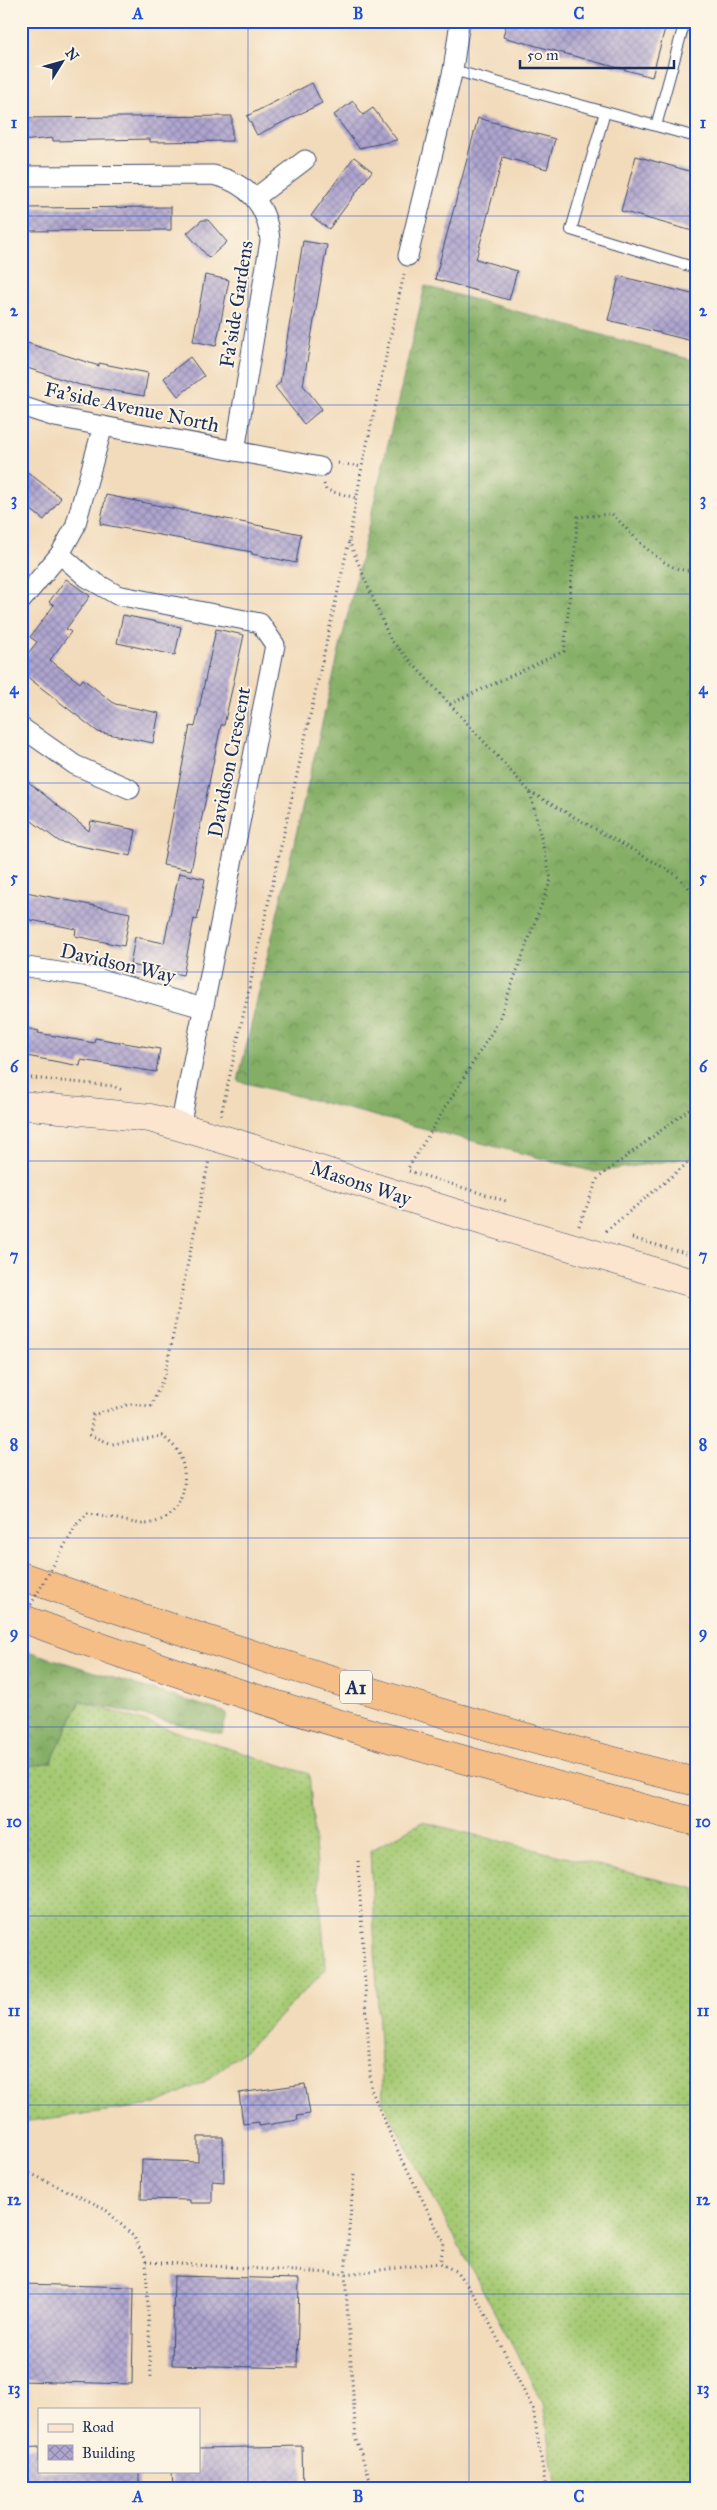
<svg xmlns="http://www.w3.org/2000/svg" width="717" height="2510" font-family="'IM FELL Great Primer',serif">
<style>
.grass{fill:url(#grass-dots);stroke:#607c68}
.forest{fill:url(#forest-crowns);stroke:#506e62}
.building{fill:url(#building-cross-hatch)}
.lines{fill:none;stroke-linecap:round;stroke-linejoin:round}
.lane-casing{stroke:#3b496c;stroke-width:12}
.street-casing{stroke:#3b496c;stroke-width:21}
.secondary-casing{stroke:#3b496c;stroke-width:29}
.highway-casing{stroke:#3b496c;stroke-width:29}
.path{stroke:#3b496c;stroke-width:3;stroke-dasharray:1 4;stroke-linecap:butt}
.lane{stroke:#fff;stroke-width:10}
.street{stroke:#fff;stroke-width:19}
.secondary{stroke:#fbe5cf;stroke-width:28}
.highway{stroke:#f6be87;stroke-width:28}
.path-bridge{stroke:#3b496c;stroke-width:3;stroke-dasharray:1 4;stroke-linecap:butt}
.grid{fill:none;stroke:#1d4ed8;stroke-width:1;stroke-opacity:0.55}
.labels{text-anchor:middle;stroke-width:4;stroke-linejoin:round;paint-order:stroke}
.shield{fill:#fcf5e5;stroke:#5e6a86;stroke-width:1}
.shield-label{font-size:19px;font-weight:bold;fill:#1b2f5e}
.street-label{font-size:20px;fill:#1b2f5e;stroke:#fcf5e5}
.neatline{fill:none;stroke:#1d4ed8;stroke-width:2}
.grid-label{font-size:16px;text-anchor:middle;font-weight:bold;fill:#1d4ed8}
</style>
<defs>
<pattern id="grass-dots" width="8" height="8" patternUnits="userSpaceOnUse" patternTransform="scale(1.25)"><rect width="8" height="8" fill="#a5ca73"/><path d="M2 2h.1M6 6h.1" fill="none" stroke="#86a462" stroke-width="1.8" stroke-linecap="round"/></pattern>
<pattern id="forest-crowns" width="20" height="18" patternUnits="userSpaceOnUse" patternTransform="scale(1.25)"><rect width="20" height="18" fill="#84ae65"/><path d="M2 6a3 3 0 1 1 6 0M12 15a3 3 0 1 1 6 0" fill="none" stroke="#6b8e56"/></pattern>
<pattern id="building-cross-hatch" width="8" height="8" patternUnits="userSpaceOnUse" patternTransform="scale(1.25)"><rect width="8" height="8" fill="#afa5cf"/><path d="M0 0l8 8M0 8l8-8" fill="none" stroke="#8e87ab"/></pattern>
</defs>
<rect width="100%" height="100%" fill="#fcf5e5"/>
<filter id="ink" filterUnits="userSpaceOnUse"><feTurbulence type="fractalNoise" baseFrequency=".02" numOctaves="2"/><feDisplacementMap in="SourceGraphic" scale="10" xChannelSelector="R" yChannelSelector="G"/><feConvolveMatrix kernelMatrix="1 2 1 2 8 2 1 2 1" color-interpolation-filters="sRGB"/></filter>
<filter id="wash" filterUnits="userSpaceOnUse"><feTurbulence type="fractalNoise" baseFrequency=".0096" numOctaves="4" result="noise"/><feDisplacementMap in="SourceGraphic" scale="20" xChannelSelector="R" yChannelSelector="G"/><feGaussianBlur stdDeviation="1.12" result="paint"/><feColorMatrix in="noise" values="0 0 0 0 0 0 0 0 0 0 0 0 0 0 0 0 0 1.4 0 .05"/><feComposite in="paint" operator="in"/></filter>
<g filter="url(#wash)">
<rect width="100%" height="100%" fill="#f2dbbb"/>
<!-- grass -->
<g class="grass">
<path d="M80 1701 309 1774 326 1969 252 2045 204 2082 153 2105 21 2122V1768L51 1762Z"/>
<path d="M422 1822 696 1889V2489H557L543 2403 383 2103 370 1851Z"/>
</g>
<!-- forest -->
<g class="forest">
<path d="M425 286 696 361V1157L595 1172 238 1081Z"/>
<path d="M21 1649 227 1713 222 1734 80 1701 51 1762 21 1768Z"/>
</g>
<g id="blocks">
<!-- building -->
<g class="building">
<path d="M507 21H667L652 77 503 37Z"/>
<path d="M312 83 322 103 257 135 247 116Z"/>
<path d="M353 101 363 115 373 108 397 140 359 148 334 115Z"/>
<path d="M232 116V141L150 142V139L53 141V138L21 141V118Z"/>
<path d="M478 118 555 139 547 169 503 157 476 259 517 271 509 300 435 279Z"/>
<path d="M636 156 696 173V232L621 211Z"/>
<path d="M354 157 372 171 329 229 311 216Z"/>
<path d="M171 207V230L21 231V208Z"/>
<path d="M202 220H208L227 242 209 258 187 233Z"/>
<path d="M303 241 327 245 303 385 322 409 304 424 275 387 280 383Z"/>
<path d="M205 275 229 280 216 346 193 341Z"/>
<path d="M619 276 696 295V342L608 320Z"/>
<path d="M21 341 99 366V363L148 373 144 396 80 385 21 366Z"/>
<path d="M190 357 204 376 178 396 164 378Z"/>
<path d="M21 467 61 498 44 520 21 502Z"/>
<path d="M106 495 301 534 296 563 252 554V552L100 524Z"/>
<path d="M66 579 90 596 66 629 71 632 50 660 80 683 83 679 115 704 159 713 153 743 98 732 21 672V662L37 642 30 637 54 605 49 602Z"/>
<path d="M123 615 181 627 175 655 117 643Z"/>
<path d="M216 629 244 635 224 725H221L191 870 163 865 190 726 195 727Z"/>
<path d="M21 776 89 831 91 821 136 830 131 856 60 842 21 813Z"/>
<path d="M179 873 205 879 197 920 194 919 183 975 130 965 135 937 164 943Z"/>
<path d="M21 891 130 913 124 946 75 936 76 929 21 918Z"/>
<path d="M21 1027 39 1031 38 1033 94 1043 95 1038 160 1049 156 1072 81 1060 80 1066 21 1055Z"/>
<path d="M305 2084 310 2114 297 2116 298 2120 259 2126V2122L243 2124 239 2093Z"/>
<path d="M198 2137H223L224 2182 212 2181V2203H190V2200L141 2199 142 2160 198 2162Z"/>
<path d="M174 2276 299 2279 297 2368 172 2365Z"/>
<path d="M21 2284 134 2287 132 2384 21 2381Z"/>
<path d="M302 2446 303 2489H173L172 2471H199V2448Z"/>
<path d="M39 2447V2471H139V2489H21V2448Z"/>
</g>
</g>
</g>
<g filter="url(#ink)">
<use href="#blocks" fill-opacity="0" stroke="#3b496c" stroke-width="1"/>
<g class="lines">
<!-- lane casing -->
<g class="lane-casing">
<g id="lane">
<path d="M453 70 696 137"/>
<path d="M605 112 571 230 696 268"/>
<path d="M656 126 685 21"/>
</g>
</g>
<!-- street casing -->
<g class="street-casing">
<g id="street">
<path d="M21 176 213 175C247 183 268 205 270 241L235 451"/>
<path d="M255 198 305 160"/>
<path d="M408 256 453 70 460 21"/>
<path d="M21 406 55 417 320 467"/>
<path d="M60 554 86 577 117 595 260 623 275 645 180 1127"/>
<path d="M21 601 60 554 75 527 103 426"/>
<path d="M21 727 75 765 130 789"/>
<path d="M21 966 97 978 203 1008"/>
</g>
</g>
<!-- secondary casing -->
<g class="secondary-casing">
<path id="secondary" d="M21 1105 150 1118 239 1144 449 1211 696 1284"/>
</g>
<!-- highway casing -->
<g class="highway-casing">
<g id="highway">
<path d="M21 1576C243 1654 468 1726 696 1782"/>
<path d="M21 1618C241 1700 469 1763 696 1822"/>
</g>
</g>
<!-- path -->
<g class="path">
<path d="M338 463 362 467"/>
<path d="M324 484 326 490 356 498"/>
<path d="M349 541 390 639 530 792 551 879 498 1022 407 1170"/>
<path d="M450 704 564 651 578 517 612 514C630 531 668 579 696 569"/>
<path d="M530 792 675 874 696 895"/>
<path d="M21 1077 113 1086 122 1090"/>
<path d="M221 1115 349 541 362 467 404 274"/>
<path d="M409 1171 506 1201"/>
<path d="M579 1226 598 1178 696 1104"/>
<path d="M606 1231 696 1156"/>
<path d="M632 1238 696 1256"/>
<path d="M77 1524 88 1513C102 1514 136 1525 146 1524 182 1520 192 1483 179 1453 176 1447 168 1441 163 1436L112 1444 90 1435 93 1415 130 1404 151 1406 165 1374 209 1160"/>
<path d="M358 1861 371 2089 394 2143 444 2243 440 2263 457 2272 478 2300 533 2409 546 2489"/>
<path d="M21 2169 104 2208 134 2237 146 2262 151 2378"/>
<path d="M354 2175 345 2274 356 2439 373 2489"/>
<path d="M146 2262 345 2274 440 2263"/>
</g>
<!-- lane -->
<use href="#lane" class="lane"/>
<!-- street -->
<use href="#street" class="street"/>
<!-- secondary -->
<use href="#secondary" class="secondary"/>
<!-- highway -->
<use href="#highway" class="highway"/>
<!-- path-bridge -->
<path class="path-bridge" d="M21 1622 77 1524"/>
</g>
</g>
<!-- grid -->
<path class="grid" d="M248 21V2489M469 21V2489M21 216H696M21 405H696M21 594H696M21 783H696M21 972H696M21 1161H696M21 1349H696M21 1538H696M21 1727H696M21 1916H696M21 2105H696M21 2294H696"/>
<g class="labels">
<!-- shield labels -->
<rect class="shield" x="340" y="1670.5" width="32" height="33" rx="4"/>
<g class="shield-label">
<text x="356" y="1694">A1</text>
</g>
<!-- street labels -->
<g class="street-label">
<text transform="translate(236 304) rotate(-81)" y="7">Fa'side Gardens</text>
<text transform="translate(132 407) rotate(12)" y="7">Fa'side Avenue North</text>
<text transform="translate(229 762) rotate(-79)" y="7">Davidson Crescent</text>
<text transform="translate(118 963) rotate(13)" y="7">Davidson Way</text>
<text transform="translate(361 1183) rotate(18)" y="7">Masons Way</text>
</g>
</g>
<!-- margin -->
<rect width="717" height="2510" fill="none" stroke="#fcf5e5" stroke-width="55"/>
<!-- legend -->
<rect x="38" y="2408" width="162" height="65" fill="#fcf5e5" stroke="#a2a6af"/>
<rect x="48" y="2424" width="25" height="8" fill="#fbe5cf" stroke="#a2a6af"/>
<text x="82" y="2432" font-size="15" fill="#1b2f5e">Road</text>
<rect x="48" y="2445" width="25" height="15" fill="url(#building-cross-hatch)" stroke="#a2a6af"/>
<text x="82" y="2458" font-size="15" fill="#1b2f5e">Building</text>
<!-- north arrow -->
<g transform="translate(62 62) rotate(53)" stroke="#fcf5e5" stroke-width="4" paint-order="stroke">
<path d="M0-4L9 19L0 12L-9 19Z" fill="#1b2f5e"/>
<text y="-8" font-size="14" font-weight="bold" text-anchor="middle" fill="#1b2f5e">N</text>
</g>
<!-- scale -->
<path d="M520 60v8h154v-8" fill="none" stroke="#1b2f5e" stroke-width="2.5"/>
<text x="527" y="60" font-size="15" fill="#1b2f5e" stroke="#fcf5e5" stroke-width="4" paint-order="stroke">50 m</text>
<rect x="28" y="28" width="662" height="2454" class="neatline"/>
<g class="grid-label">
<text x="138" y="19">A</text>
<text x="358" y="19">B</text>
<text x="579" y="19">C</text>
<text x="14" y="128">1</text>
<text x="703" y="128">1</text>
<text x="14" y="316">2</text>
<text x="703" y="316">2</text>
<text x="14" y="505">3</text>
<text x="703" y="505">3</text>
<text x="14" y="694">4</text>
<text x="703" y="694">4</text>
<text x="14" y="883">5</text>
<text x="703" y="883">5</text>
<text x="14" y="1072">6</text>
<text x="703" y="1072">6</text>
<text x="14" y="1261">7</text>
<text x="703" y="1261">7</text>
<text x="14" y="1450">8</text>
<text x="703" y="1450">8</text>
<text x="14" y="1638">9</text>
<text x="703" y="1638">9</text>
<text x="14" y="1827">10</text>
<text x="703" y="1827">10</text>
<text x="14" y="2016">11</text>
<text x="703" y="2016">11</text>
<text x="14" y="2205">12</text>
<text x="703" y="2205">12</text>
<text x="14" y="2394">13</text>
<text x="703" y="2394">13</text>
<text x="138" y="2502">A</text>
<text x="358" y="2502">B</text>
<text x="579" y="2502">C</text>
</g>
</svg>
